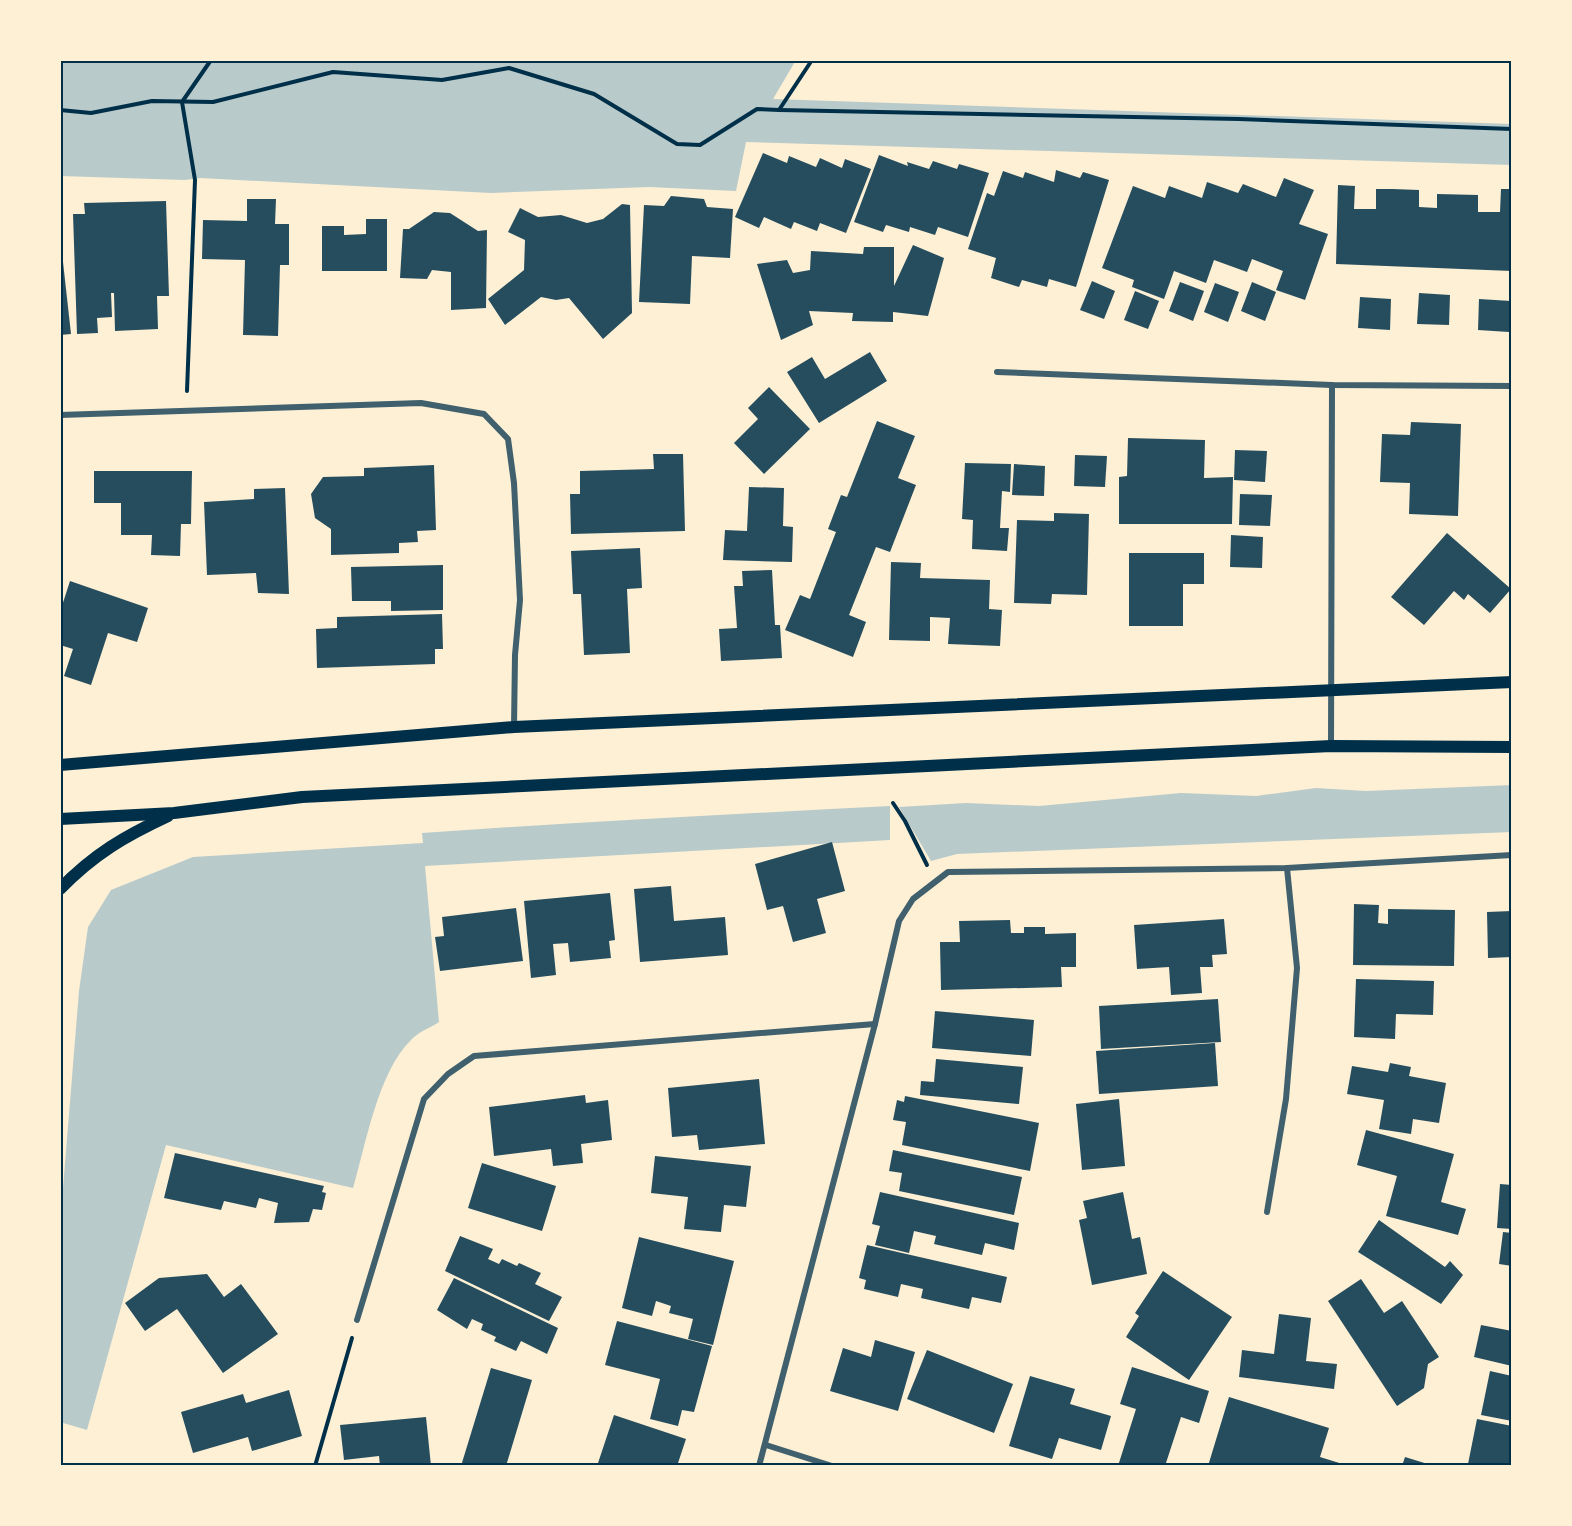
<svg xmlns="http://www.w3.org/2000/svg" width="1572" height="1526" font-family="'Roboto Condensed',sans-serif">
<style>
.green{fill:#b9caca}
.building{fill:#264d5e}
.lines{fill:none;stroke-linecap:round;stroke-linejoin:round}
.path{stroke:#003049;stroke-width:4}
.minor{stroke:#3f606c;stroke-width:6}
.secondary{stroke:#003049;stroke-width:12}
.neatline{fill:none;stroke:#003049;stroke-width:2}
</style>
<rect width="100%" height="100%" fill="#fdf0d5"/>
<!-- green -->
<g class="green">
<path d="M60 60H796L773 99 1512 124V165L746 142 736 191 649 187 491 193 200 178 185 180 60 176Z"/>
<path d="M1512 785V832L957 854 931 861 899 807 966 803 1039 806 1181 793 1256 796 1316 788 1366 791Z"/>
<path d="M890 806V840L425 866 439 1022C430 1028 418 1032 411 1040 378 1072 366 1144 353 1188L166 1145 87 1430 60 1422V1225L79 991 88 927 111 890 193 857 423 843 422 833C578 822 734 814 890 806Z"/>
</g>
<!-- building -->
<g class="building">
<path d="M763 153 787 163 789 156 816 167 820 158 842 168 845 159 871 169 846 233 820 223 817 231 794 222 791 229 764 217 759 228 735 217Z"/>
<path d="M879 155 908 166 907 162 929 169 933 161 957 169 959 164 989 173 968 237 938 227 935 235 910 227 909 232 886 225 883 232 854 222Z"/>
<path d="M1056 170 1080 178 1083 172 1109 180 1076 287 1049 279 1047 287 1022 280 1019 287 991 278 996 258 968 249 987 193 994 196 1003 171 1023 178 1025 172 1054 182Z"/>
<path d="M1284 178 1314 190 1299 224 1328 234 1305 300 1276 290 1283 271 1252 259 1247 272 1214 260 1206 283 1174 271 1164 299 1132 287 1134 280 1102 268 1133 186 1165 198 1169 186 1202 198 1207 182 1238 193 1243 184 1276 197Z"/>
<path d="M1338 185 1355 186 1354 209H1376V189H1393L1419 190V207L1437 208V194L1478 195V212H1500L1501 189H1512V271L1336 264Z"/>
<path d="M671 196 704 199 707 207 733 209 730 258 692 256 690 304 639 302 644 205 664 206Z"/>
<path d="M247 199H276L275 224H289V265H280L278 336 243 335 245 260 202 259 203 220 247 221Z"/>
<path d="M166 201 169 296H157L158 329 115 331 114 293H111L112 317 97 318 98 333 77 334 73 214H85L84 203Z"/>
<path d="M622 204 630 205 632 313 603 339 569 298 556 300 541 297 505 325 488 299 524 270 525 240 508 232 520 208 538 217 561 215 587 223 603 219Z"/>
<path d="M434 212 450 213 478 231 487 230 486 308 451 310V272L432 270 427 279 400 278 403 229H409Z"/>
<path d="M366 219H387V271H322V226H344V235L366 234Z"/>
<path d="M60 235 71 334 60 335Z"/>
<path d="M913 245 944 258 928 316 893 312V322L852 321 853 313 809 311 813 325 781 340 757 264 787 260 793 273 810 270 811 251 863 254 864 247H894V286Z"/>
<path d="M1092 281 1115 291 1104 319 1080 310Z"/>
<path d="M1180 282 1204 291 1193 321 1169 311Z"/>
<path d="M1252 282 1276 292 1265 321 1241 311Z"/>
<path d="M1215 283 1239 292 1228 322 1204 312Z"/>
<path d="M1135 291 1159 301 1148 329 1124 320Z"/>
<path d="M1419 293 1450 295 1449 325 1417 324Z"/>
<path d="M1360 297 1391 299 1390 330 1358 328Z"/>
<path d="M1479 299 1511 301 1509 332 1478 330Z"/>
<path d="M870 352 887 381 819 423 787 372 812 357 825 379Z"/>
<path d="M769 387 810 429 764 474 734 443 758 419 748 408Z"/>
<path d="M877 421 915 436 898 478 916 485 890 552 876 547 849 615 866 622 853 657 785 630 800 595 810 599 836 532 828 529 841 495 847 497Z"/>
<path d="M1411 422 1461 424 1458 516 1409 514 1410 483 1380 482 1382 434 1410 435Z"/>
<path d="M1128 438 1205 440 1204 478 1233 477 1232 524H1119V477L1127 476Z"/>
<path d="M1235 450 1267 451 1265 482 1234 480Z"/>
<path d="M653 454H683L685 531 571 534 570 494H580V471L654 469Z"/>
<path d="M1075 455 1107 456 1105 487 1074 486Z"/>
<path d="M965 463 1011 464 1010 492 1002 491 1000 528H1009L1007 551 972 549 973 520 962 519Z"/>
<path d="M1014 464 1045 466 1044 496 1012 495Z"/>
<path d="M434 465 436 530 417 531 418 542 399 543V553L331 555V529L315 518 311 494 323 477 364 476V468Z"/>
<path d="M94 471H192L191 524H181L180 556 151 555 152 535H121V503H94Z"/>
<path d="M749 487 784 488 783 526 793 527 792 562 723 560 725 530 747 531Z"/>
<path d="M285 488 289 594 258 593 256 573 207 575 204 502 254 499V489Z"/>
<path d="M1240 494 1272 495 1270 526 1239 525Z"/>
<path d="M1054 513 1089 514 1087 595 1052 594 1051 604 1014 603 1017 520 1054 521Z"/>
<path d="M1447 533 1511 589 1490 613 1468 594 1464 600 1454 591 1424 625 1391 597Z"/>
<path d="M1231 535 1263 537 1262 568 1230 567Z"/>
<path d="M640 548 642 588 627 589 630 653 584 655 581 594H573L571 551Z"/>
<path d="M1129 553H1204V584H1183V626H1129Z"/>
<path d="M891 562 921 563 920 578 990 580 989 609 1002 610 1000 646 948 644 950 618 930 617V641L889 640Z"/>
<path d="M443 565V610L391 611V601H352L351 567Z"/>
<path d="M772 570 775 625H780L782 658 721 661 719 629 737 628 734 586H743L742 571Z"/>
<path d="M70 581 148 608 137 642 108 633 91 685 64 676 73 649 60 645V612Z"/>
<path d="M442 614 443 649H435V664L317 668 316 629 337 628V617Z"/>
<path d="M832 842 845 891 817 899 826 933 793 942 783 906 767 910 755 864Z"/>
<path d="M671 886 674 921 725 917 728 955 640 962 634 889Z"/>
<path d="M610 893 615 940 609 941 611 958 570 962 568 943 553 944 556 975 531 978 524 901Z"/>
<path d="M1354 904 1379 905 1378 923 1388 924V909L1455 910 1454 966 1353 965Z"/>
<path d="M516 908 523 961 440 971 435 937 444 936 442 917Z"/>
<path d="M1512 911V957L1488 958 1487 912Z"/>
<path d="M1224 919 1227 954 1212 955 1213 967H1200L1202 993 1171 995 1169 967 1137 969 1134 925Z"/>
<path d="M1010 920 1011 933H1024V927H1045V934L1076 933V967H1061L1062 987 941 990 940 942H960L959 921Z"/>
<path d="M1356 979 1434 981 1433 1015 1396 1014 1395 1039 1354 1037Z"/>
<path d="M1218 999 1221 1042 1101 1049 1099 1006Z"/>
<path d="M935 1011 1034 1020 1031 1056 932 1048Z"/>
<path d="M1215 1043 1218 1086 1099 1094 1096 1051Z"/>
<path d="M936 1059 1023 1067 1019 1104 920 1095 921 1081 934 1082Z"/>
<path d="M1390 1063 1411 1067 1409 1076 1446 1083 1439 1123 1413 1119 1411 1134 1379 1129 1384 1100 1347 1094 1352 1066 1388 1072Z"/>
<path d="M759 1079 765 1144 699 1150 697 1135 672 1137 668 1088Z"/>
<path d="M585 1095 586 1103 608 1100 612 1140 581 1144 583 1163 553 1166 551 1149 494 1156 489 1107Z"/>
<path d="M905 1096 1039 1123 1030 1171 902 1145 906 1122 893 1120 897 1100 904 1102Z"/>
<path d="M1119 1099 1125 1166 1082 1170 1076 1104Z"/>
<path d="M1366 1130 1454 1154 1441 1202 1466 1209 1458 1235 1386 1216 1397 1176 1357 1165Z"/>
<path d="M893 1150 1022 1177 1014 1215 899 1191 902 1173 889 1171Z"/>
<path d="M175 1153 324 1186 322 1192 326 1193 322 1210 313 1209 309 1222 274 1223 278 1203 259 1198 256 1208 224 1201 221 1210 164 1198Z"/>
<path d="M655 1156 751 1166 746 1207 724 1205 721 1232 684 1229 688 1197 651 1193Z"/>
<path d="M482 1163 556 1186 542 1231 468 1208Z"/>
<path d="M1500 1184 1512 1185V1229L1497 1228Z"/>
<path d="M880 1192 1019 1223 1014 1250 985 1243 982 1255 934 1244 936 1236 914 1231 909 1253 875 1245 880 1226 872 1224Z"/>
<path d="M1123 1192 1132 1239 1140 1237 1147 1274 1092 1285 1079 1220 1087 1218 1083 1201Z"/>
<path d="M1379 1220 1445 1267 1450 1261 1463 1275 1441 1304 1358 1252Z"/>
<path d="M1503 1232 1512 1233V1266L1499 1264Z"/>
<path d="M460 1236 493 1249 488 1259 499 1264 502 1259 517 1266 519 1263 541 1273 535 1284 562 1297 549 1321 445 1271Z"/>
<path d="M639 1237 734 1261 713 1345 688 1339 693 1319 669 1313 671 1306 656 1301 652 1316 622 1308Z"/>
<path d="M867 1245 1007 1277 1001 1303 972 1297 969 1309 921 1298 923 1289 901 1284 898 1297 864 1289 866 1280 859 1278Z"/>
<path d="M1163 1271 1232 1317 1189 1380 1126 1337 1139 1316 1135 1313Z"/>
<path d="M207 1274 224 1297 241 1284 278 1334 223 1373 177 1309 145 1331 125 1303 159 1278Z"/>
<path d="M454 1278 558 1328 547 1354 521 1341 516 1351 494 1341 496 1337 481 1330 483 1324 472 1319 467 1329 437 1310Z"/>
<path d="M1361 1279 1384 1313 1402 1301 1439 1357 1428 1364 1424 1388 1397 1406 1328 1301Z"/>
<path d="M1279 1314 1311 1318 1306 1361 1337 1364 1334 1389 1239 1377 1242 1350 1274 1354Z"/>
<path d="M617 1321 712 1346 694 1412 682 1410 678 1426 650 1419 660 1379 605 1365Z"/>
<path d="M1481 1325 1512 1331V1366L1474 1357Z"/>
<path d="M875 1340 915 1352 898 1411 830 1391 843 1348 871 1357Z"/>
<path d="M927 1350 1013 1384 994 1433 907 1399Z"/>
<path d="M1132 1367 1209 1391 1199 1423 1181 1417 1165 1466H1118L1136 1409 1120 1404Z"/>
<path d="M491 1368 532 1380 506 1466H461Z"/>
<path d="M1490 1371 1512 1376V1421L1481 1415Z"/>
<path d="M1030 1376 1075 1389 1070 1404 1111 1416 1101 1450 1059 1438 1052 1459 1009 1446Z"/>
<path d="M289 1390 302 1436 252 1451 248 1437 193 1453 181 1412 243 1394 246 1403Z"/>
<path d="M1229 1397 1329 1428 1320 1457 1349 1466H1208Z"/>
<path d="M614 1415 686 1439 677 1466H597Z"/>
<path d="M426 1417 431 1466H380L379 1456 344 1460 340 1425Z"/>
<path d="M1477 1419 1512 1426V1466L1468 1464Z"/>
<path d="M1405 1457 1431 1465V1466H1402Z"/>
</g>
<g class="lines">
<!-- path -->
<g class="path">
<path d="M60 110 91 113 152 101 213 102 333 72 442 80 509 68 594 94 677 144 700 145 757 109 779 110 812 60"/>
<path d="M779 110 1239 119 1512 129"/>
<path d="M187 391 195 180 182 102 211 60"/>
<path d="M893 803 905 821 927 865"/>
<path d="M315 1466 352 1338"/>
</g>
<!-- minor -->
<g class="minor">
<path d="M997 372 1332 385 1512 386"/>
<path d="M60 415 421 403 484 414 508 439 514 483 520 600 515 655 514 727"/>
<path d="M1331 746 1332 385"/>
<path d="M1267 1212 1286 1099 1297 968 1287 868"/>
<path d="M357 1320 424 1099 448 1074 474 1056 875 1024"/>
<path d="M766 1445 832 1466"/>
<path d="M759 1466 875 1024 899 921 913 899 948 872 1287 868 1512 855"/>
</g>
<!-- secondary -->
<g class="secondary">
<path d="M60 765 514 727 1512 682"/>
<path d="M60 819 174 813 302 797 1331 746 1512 747"/>
<path d="M60 889C94 854 125 836 168 816"/>
</g>
</g>
<!-- border -->
<rect width="1572" height="1526" fill="none" stroke="#fdf0d5" stroke-width="123"/>
<rect x="62" y="62" width="1448" height="1402" class="neatline"/>
</svg>
